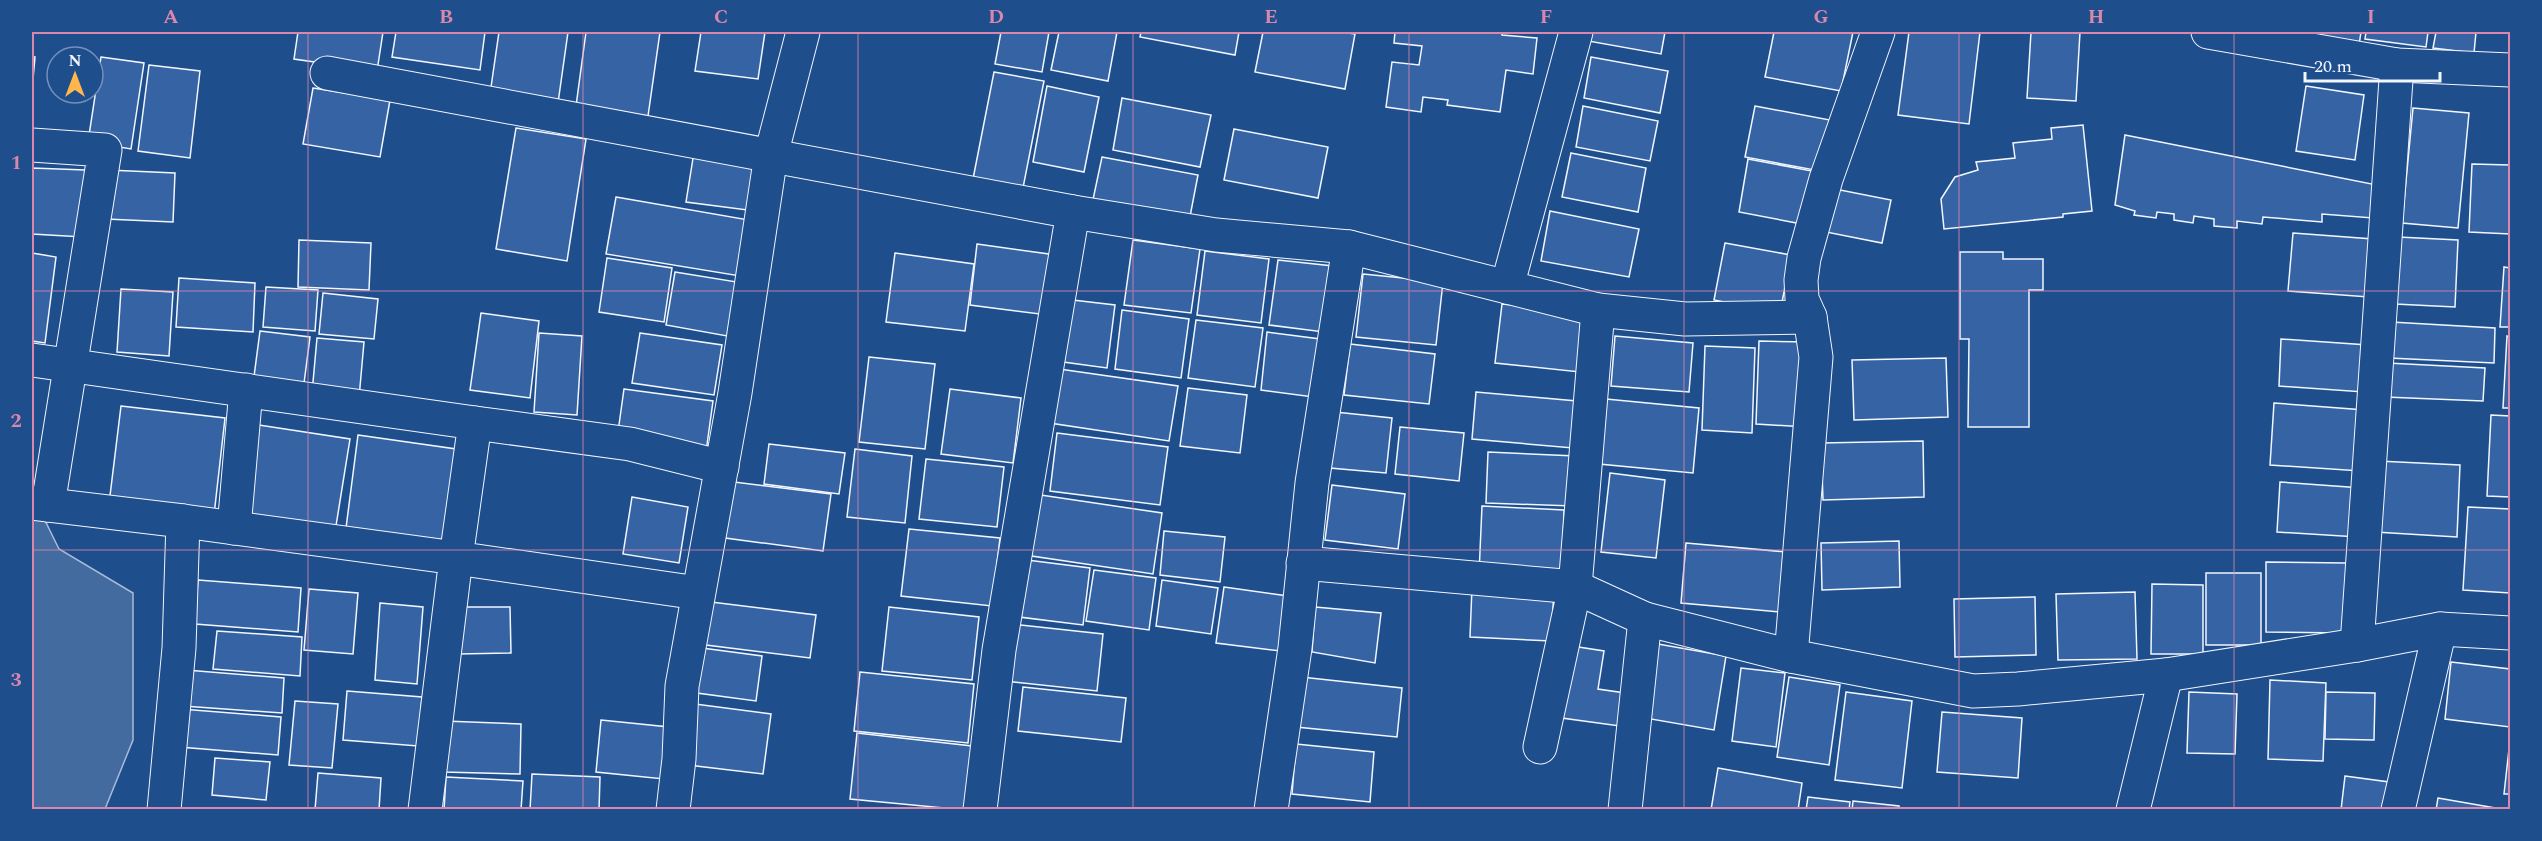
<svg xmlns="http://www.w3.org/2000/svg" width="2542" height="841" font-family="Spectral,serif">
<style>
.water{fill:#446ba0;stroke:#a8bbd7;stroke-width:1.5}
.building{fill:#3563a3;stroke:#f2f6ff;stroke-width:1.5}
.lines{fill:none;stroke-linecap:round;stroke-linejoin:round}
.street-casing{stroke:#f2f6ff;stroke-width:35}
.secondary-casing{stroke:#f2f6ff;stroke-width:35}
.street{stroke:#1f4e8c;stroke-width:33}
.secondary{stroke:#1f4e8c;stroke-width:33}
.grid{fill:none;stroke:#da87ad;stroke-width:1.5;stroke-opacity:0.55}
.neatline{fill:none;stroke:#da87ad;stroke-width:2}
.grid-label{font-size:20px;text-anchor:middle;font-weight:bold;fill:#da87ad}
</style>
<rect width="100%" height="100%" fill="#1f4e8c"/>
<!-- water -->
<path class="water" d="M32 494 59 549 133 593V740L105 809H32Z"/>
<!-- building -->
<g class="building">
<path d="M298 32H383L377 71 294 59Z"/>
<path d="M396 32H485L480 70 392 57Z"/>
<path d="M499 32H568L558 103 490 94Z"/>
<path d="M586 32H660L648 116 576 106Z"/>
<path d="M701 32H765L758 79 695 71Z"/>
<path d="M1001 32H1049L1042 72 995 64Z"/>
<path d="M1059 32H1117L1108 81 1051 70Z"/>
<path d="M1141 32H1239L1235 55 1140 37Z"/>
<path d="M1263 32H1341L1355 34 1345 89 1255 72Z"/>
<path d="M1395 32H1502V35L1537 38 1533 74 1506 70 1500 112 1447 105 1448 100 1423 97 1421 112 1386 107 1392 62 1419 65 1422 46 1394 43Z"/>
<path d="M1590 32H1665L1661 54 1588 41Z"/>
<path d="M1774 32H1853L1841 91 1765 77Z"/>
<path d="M1909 32H1980L1969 124 1898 115Z"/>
<path d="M2031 32H2080L2076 101 2027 98Z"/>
<path d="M2288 32H2361L2359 45Z"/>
<path d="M2366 32H2428L2426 47 2365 39Z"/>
<path d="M2436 32H2476L2474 53 2433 48Z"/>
<path d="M32 56 35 57 32 90Z"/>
<path d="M101 57 144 63 131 149 88 142Z"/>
<path d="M1591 57 1668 71 1660 113 1584 98Z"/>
<path d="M149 65 200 71 190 158 138 151Z"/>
<path d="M994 72 1044 81 1022 193 972 184Z"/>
<path d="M1047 86 1099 97 1084 172 1033 162Z"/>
<path d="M2306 86 2364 95 2355 160 2296 151Z"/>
<path d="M313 88 390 100 380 157 303 144Z"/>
<path d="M1122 98 1211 115 1200 167 1113 150Z"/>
<path d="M1583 106 1658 121 1650 161 1576 147Z"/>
<path d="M1755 106 1830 120 1820 171 1745 157Z"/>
<path d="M2413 108 2469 113 2458 228 2402 223Z"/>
<path d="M2083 125 2092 211 2063 214V217L1944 229 1941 199 1955 177 1978 170 1976 162 2015 158 2013 143 2052 139 2051 128Z"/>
<path d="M516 128 586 139 567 261 496 249Z"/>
<path d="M1234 129 1328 147 1318 198 1224 180Z"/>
<path d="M2125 135 2377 185 2373 218 2322 214V222L2263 217 2262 224 2237 221V228L2214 226V219L2194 216 2193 223 2174 220V214L2157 212 2156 218 2134 215 2135 211 2115 205Z"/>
<path d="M694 152 762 162 755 211 686 202Z"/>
<path d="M1571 153 1646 168 1638 212 1562 197Z"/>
<path d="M1102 157 1198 175 1188 227 1091 209Z"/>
<path d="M1748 159 1812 171 1802 224 1739 212Z"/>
<path d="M2472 164 2510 165V234L2469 232Z"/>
<path d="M32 168 85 170 83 237 32 234Z"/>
<path d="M108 170 175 173 173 222 106 219Z"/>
<path d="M1835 189 1891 200 1882 243 1826 232Z"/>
<path d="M616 197 749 220 740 276 606 254Z"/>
<path d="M1550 211 1639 229 1629 277 1541 261Z"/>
<path d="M2293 233 2373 239 2369 297 2288 291Z"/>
<path d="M2398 237 2458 240 2455 307 2395 304Z"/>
<path d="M299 240 371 243 369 290 298 287Z"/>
<path d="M1133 240 1200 249 1191 313 1124 305Z"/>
<path d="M1725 243 1791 255 1780 313 1714 300Z"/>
<path d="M977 244 1056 255 1048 315 970 305Z"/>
<path d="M1205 251 1269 259 1261 323 1197 315Z"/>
<path d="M1960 252H2003V259H2043V290H2029V427H1968L1969 339H1960Z"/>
<path d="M32 253 56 257 45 343 32 341Z"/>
<path d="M895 253 974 264 965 331 886 322Z"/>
<path d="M607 258 672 268 664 322 599 312Z"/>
<path d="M1278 260 1333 266 1324 332 1269 325Z"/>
<path d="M2504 267 2510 268V327H2500Z"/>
<path d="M675 272 737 282 727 336 666 325Z"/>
<path d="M1363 274 1443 282 1436 345 1356 337Z"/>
<path d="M179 278 255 283 253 332 176 327Z"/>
<path d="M266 287 318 290 315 331 263 327Z"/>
<path d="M121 289 173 292 169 356 117 352Z"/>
<path d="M323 293 378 299 374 339 319 334Z"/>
<path d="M1064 299 1115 305 1107 368 1056 361Z"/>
<path d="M1502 304 1587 313 1580 372 1495 363Z"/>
<path d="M1122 310 1189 319 1181 378 1115 369Z"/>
<path d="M481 313 539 321 530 398 470 390Z"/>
<path d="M1196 320 1263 328 1255 387 1188 378Z"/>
<path d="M2391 322 2495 328 2494 363 2389 358Z"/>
<path d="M260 331 310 337 303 391 253 384Z"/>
<path d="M1267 332 1328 340 1321 398 1261 390Z"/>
<path d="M539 333 582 336 577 415 534 412Z"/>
<path d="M640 333 722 345 714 395 632 383Z"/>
<path d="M1615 336 1693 343 1689 392 1611 386Z"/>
<path d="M2507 336 2510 337V408H2503Z"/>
<path d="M317 338 364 342 359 398 312 393Z"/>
<path d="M2281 339 2368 345 2364 392 2279 386Z"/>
<path d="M1759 341 1809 342 1806 427 1756 424Z"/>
<path d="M1350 344 1435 354 1429 404 1344 395Z"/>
<path d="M1705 346 1755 348 1752 433 1702 430Z"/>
<path d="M869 357 935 364 925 449 859 442Z"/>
<path d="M1946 358 1948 417 1854 420 1852 360Z"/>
<path d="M2387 363 2485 368 2483 401 2385 397Z"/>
<path d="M1052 368 1178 386 1169 441 1043 422Z"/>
<path d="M1188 388 1247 395 1240 453 1180 446Z"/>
<path d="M624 389 713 401 706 452 617 439Z"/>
<path d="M950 389 1021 398 1013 463 941 454Z"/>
<path d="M1476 392 1577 401 1573 448 1472 439Z"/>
<path d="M1606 399 1699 408 1693 473 1599 464Z"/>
<path d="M2274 403 2365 410 2361 471 2270 465Z"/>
<path d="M121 406 225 418 213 524 108 512Z"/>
<path d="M1335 412 1392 418 1386 473 1330 468Z"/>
<path d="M2491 415 2510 416V497L2487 496Z"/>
<path d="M253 424 350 439 335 532 238 516Z"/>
<path d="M1400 427 1464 433 1459 481 1395 474Z"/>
<path d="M1057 433 1168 447 1160 505 1050 491Z"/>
<path d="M358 435 456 449 445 540 346 528Z"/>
<path d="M1923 441 1924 497 1823 500 1821 443Z"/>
<path d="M769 444 845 453 839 494 764 484Z"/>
<path d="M855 449 912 456 905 523 847 517Z"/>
<path d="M1488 452 1576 456 1573 506 1486 503Z"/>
<path d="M926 459 1004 467 997 527 919 519Z"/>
<path d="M2378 461 2460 465 2457 537 2375 532Z"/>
<path d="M1610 473 1665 480 1656 558 1601 552Z"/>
<path d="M726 481 831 494 823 551 718 537Z"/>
<path d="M2280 482 2362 488 2358 537 2277 532Z"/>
<path d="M1332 485 1405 494 1398 549 1325 540Z"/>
<path d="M1034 494 1162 513 1153 574 1025 555Z"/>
<path d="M632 497 688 507 679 563 623 554Z"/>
<path d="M1482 506 1564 510 1562 578 1479 574Z"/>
<path d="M2468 507 2510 509V593L2463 590Z"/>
<path d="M909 529 1000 538 992 606 901 596Z"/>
<path d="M1164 531 1225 537 1220 582 1160 575Z"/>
<path d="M1899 541 1900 587 1822 590 1821 543Z"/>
<path d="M1686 543 1787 552 1781 612 1681 603Z"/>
<path d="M1019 559 1090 568 1083 625 1011 616Z"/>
<path d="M2266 562 2346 563 2345 633 2266 632Z"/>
<path d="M1094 570 1156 578 1149 630 1086 621Z"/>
<rect x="2206" y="573" width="55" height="72"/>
<path d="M198 580 301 588 298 632 195 624Z"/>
<path d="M1162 580 1218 588 1211 634 1156 626Z"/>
<path d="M2152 584 2203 585V654H2151Z"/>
<path d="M1224 587 1288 596 1281 651 1216 643Z"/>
<path d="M1472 587 1554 590 1551 641 1470 637Z"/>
<path d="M309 589 358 593 353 654 304 650Z"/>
<path d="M2135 592 2137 659 2058 660 2056 594Z"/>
<path d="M2035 597 2036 655 1955 657 1954 599Z"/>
<path d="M711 602 816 615 810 658 706 645Z"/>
<path d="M380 603 423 607 417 684 375 680Z"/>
<path d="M458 607H510L511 653 458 654Z"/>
<path d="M889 607 979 617 972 680 882 671Z"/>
<path d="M1315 607 1381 613 1375 663 1312 652Z"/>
<path d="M1011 624 1103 634 1097 691 1005 681Z"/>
<path d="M217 631 302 637 300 676 213 669Z"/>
<path d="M1658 644 1726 656 1714 730 1645 718Z"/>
<path d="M1572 646 1604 651 1598 689 1632 694 1627 727 1562 718Z"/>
<path d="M702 648 762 656 756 701 697 693Z"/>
<path d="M2451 662 2510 669V727L2445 719Z"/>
<path d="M1741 668 1785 673 1776 747 1732 741Z"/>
<path d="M186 670 284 678 282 713 183 706Z"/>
<path d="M860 672 974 684 968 743 854 731Z"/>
<path d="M1301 677 1402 688 1397 737 1296 727Z"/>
<path d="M1789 677 1840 685 1829 765 1777 757Z"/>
<path d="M2270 680 2326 683 2323 761 2268 759Z"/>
<path d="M1023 687 1126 698 1121 742 1018 731Z"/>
<path d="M347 691 422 697 418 746 343 740Z"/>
<path d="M1846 692 1912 701 1902 788 1835 780Z"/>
<path d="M2189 692 2237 694 2235 754 2187 753Z"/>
<path d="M2326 692 2375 693 2374 740 2325 739Z"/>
<path d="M295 701 338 704 332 768 289 765Z"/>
<path d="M695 704 771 714 763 774 688 765Z"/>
<path d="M181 709 281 717 278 755 179 747Z"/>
<path d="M1942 712 2022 718 2018 778 1937 772Z"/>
<path d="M601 720 669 727 664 779 596 772Z"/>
<path d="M444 721 521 724 520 774 443 772Z"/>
<path d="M857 733 972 746 965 810 850 799Z"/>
<path d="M2510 740V794H2504Z"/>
<path d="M1296 744 1374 752 1370 802 1292 794Z"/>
<path d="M215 758 270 762 266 800 212 795Z"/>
<path d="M1718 768 1802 783 1798 810H1711Z"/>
<path d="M318 773 381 778 379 810H315Z"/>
<path d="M532 774 600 777 599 810H530Z"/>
<path d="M2345 776 2389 782 2386 810H2341Z"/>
<path d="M446 777 523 781 521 810H444Z"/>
<path d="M1808 797 1850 802 1849 810H1806Z"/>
<path d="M2438 798 2507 810H2436Z"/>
<path d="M1853 801 1899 806V810H1852Z"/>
</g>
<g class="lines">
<!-- street casing -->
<g class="street-casing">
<g id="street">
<path d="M2397 65 2357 645 2440 629 2398 810"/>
<path d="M327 73 1073 212 1216 235 1349 247 1598 310 1685 319 1810 317"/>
<path d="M32 145 105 150 48 505"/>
<path d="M1507 287 1576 32"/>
<path d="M32 360 475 423 456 558 698 593"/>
<path d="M475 423 630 444 722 467"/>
<path d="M32 503 183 521 179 648 164 810"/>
<path d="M183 521 456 558 425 810"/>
<path d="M234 528 246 390"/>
<path d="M1303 563 1575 587 1645 619 1625 810"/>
<path d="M1645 619 1791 656 1973 691 2018 689 2166 675 2357 645"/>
<path d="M2440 629 2510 633"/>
<path d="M1791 656 1816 357 1810 317 1802 299 1801 280 1804 258 1826 179 1878 32"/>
<path d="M1540 747 1575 587 1598 310"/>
<path d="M673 810 679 759 682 686 735 393 771 155 803 32"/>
<path d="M980 810 999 650 1073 212"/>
<path d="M1271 810 1295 648 1312 483 1349 247"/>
<path d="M2133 810 2166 675"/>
</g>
</g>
<!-- secondary casing -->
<g class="secondary-casing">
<path id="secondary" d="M2208 32 2397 65 2510 70"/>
</g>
<!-- street -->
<use href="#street" class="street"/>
<!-- secondary -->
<use href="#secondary" class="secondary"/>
</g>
<!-- grid -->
<path class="grid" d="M308 32V810M583 32V810M858 32V810M1133 32V810M1409 32V810M1684 32V810M1959 32V810M2234 32V810M32 291H2510M32 550H2510"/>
<!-- border -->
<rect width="2542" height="841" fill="none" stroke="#1f4e8c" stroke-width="66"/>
<!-- north arrow -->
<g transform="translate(75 75)"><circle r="28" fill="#1f4e8c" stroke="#7391ba" stroke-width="1.5"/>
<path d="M0-4.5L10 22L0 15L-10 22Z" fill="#ffb74d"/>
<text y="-9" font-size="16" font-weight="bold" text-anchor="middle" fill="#f2f6ff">N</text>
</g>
<!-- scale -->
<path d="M2305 72v9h135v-9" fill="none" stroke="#f2f6ff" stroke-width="3"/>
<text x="2314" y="72" font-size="18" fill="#f2f6ff" stroke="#1f4e8c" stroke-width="4.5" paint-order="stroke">20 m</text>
<rect x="33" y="33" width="2476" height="775" class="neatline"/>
<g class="grid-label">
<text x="171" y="23">A</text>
<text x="446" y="23">B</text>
<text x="721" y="23">C</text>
<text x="996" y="23">D</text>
<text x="1271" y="23">E</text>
<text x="1546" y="23">F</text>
<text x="1821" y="23">G</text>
<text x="2096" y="23">H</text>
<text x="2371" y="23">I</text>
<text x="16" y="169">1</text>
<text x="16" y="427">2</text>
<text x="16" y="686">3</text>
</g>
</svg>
